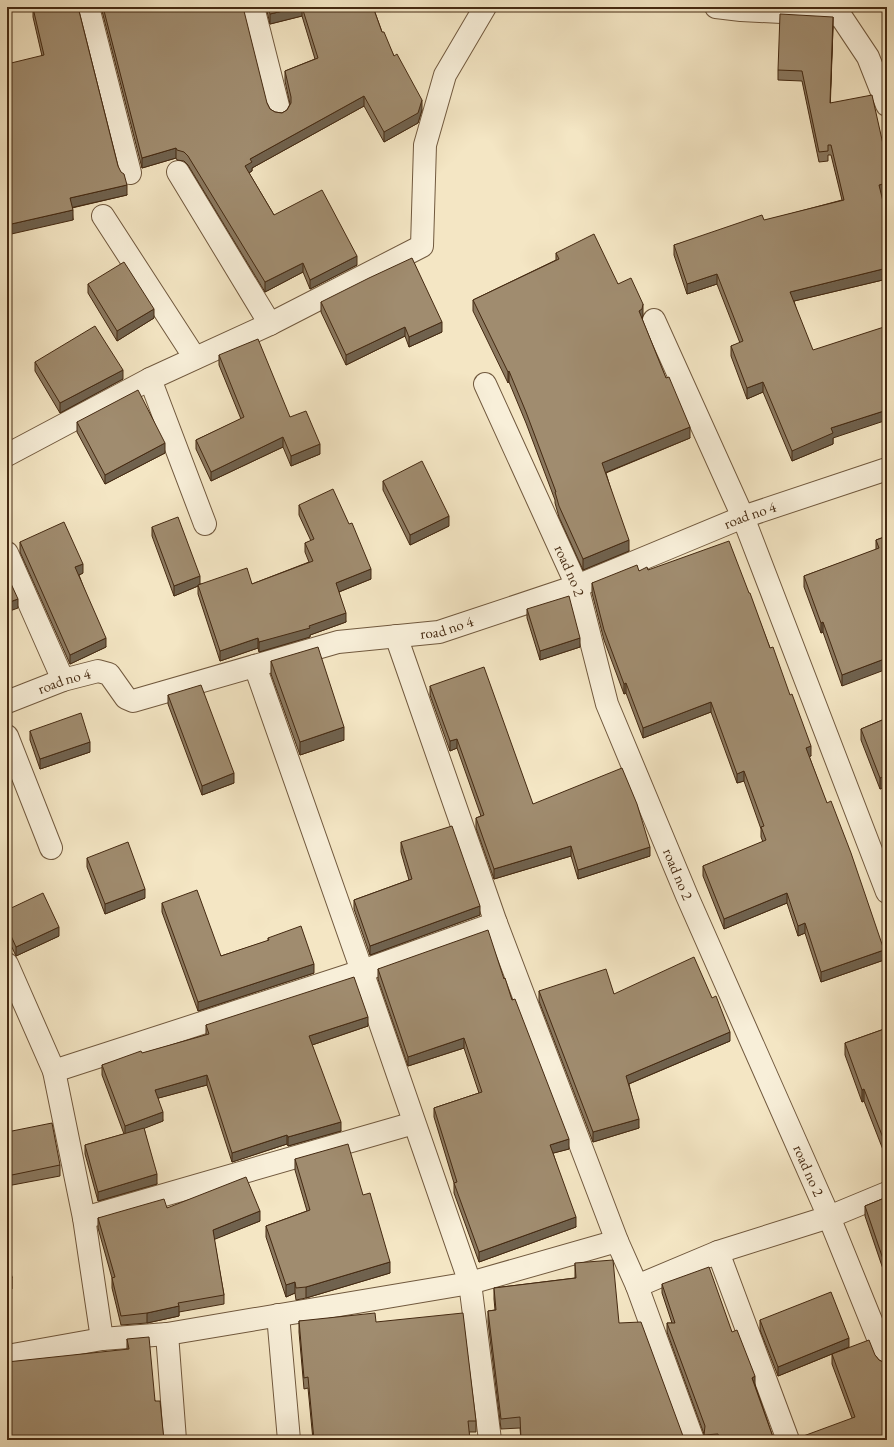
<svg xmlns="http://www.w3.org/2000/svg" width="894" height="1447" font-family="'EB Garamond',serif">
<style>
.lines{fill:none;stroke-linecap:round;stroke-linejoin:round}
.street-casing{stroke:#71593e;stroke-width:24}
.street{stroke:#f8efd9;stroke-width:22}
.wall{fill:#8a785f;stroke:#452a12}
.shaded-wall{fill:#70624e;stroke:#452a12}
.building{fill:#a08c6f;stroke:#452a12}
.labels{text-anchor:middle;stroke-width:3;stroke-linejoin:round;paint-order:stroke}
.street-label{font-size:15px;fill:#452a12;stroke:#f8efd9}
</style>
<rect width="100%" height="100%" fill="#f4e6c4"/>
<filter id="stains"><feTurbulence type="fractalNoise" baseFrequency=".005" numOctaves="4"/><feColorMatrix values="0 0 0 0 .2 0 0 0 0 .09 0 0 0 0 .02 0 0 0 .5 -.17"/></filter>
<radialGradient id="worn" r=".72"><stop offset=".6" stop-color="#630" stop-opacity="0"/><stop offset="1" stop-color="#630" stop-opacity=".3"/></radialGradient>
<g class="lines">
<!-- street casing -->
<g class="street-casing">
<g id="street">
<path d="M88 7 130 173"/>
<path d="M253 7 279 110"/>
<path d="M716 7 741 10 840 15"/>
<path d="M840 7V15L868 57 887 105"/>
<path d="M178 172 270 324"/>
<path d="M103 216 195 358"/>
<path d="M654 320 743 517 887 892"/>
<path d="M150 379 205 524"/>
<path id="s1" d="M485 384 577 586 607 704 687 896 829 1217 887 1360"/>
<path d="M7 455 150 379 270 324 422 246 425 145 445 75 485 7"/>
<path d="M7 553 63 680"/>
<path d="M396 636 496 923 617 1241"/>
<path d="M255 666 362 971 470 1283 490 1440"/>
<path id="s2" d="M7 702 63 680 98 671 109 674 126 698 133 701 338 642 439 632 577 586 743 517 887 469"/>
<path d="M7 736 51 848"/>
<path d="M7 964 54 1071 84 1218 102 1339"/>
<path d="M54 1071 362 971 496 923"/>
<path d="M84 1218 414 1123"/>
<path d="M718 1252 788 1440"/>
<path d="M637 1286 693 1440"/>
<path d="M278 1315 289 1440"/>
<path d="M167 1334 175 1440"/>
<path d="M7 1356 102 1339 167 1334 470 1283 617 1241 637 1286 718 1252 829 1217 887 1193"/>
</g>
</g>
<!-- street -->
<use href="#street" class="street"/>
</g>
<!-- wall -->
<g class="wall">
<path d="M32 7H78L118 166 127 195 72 208 73 220 42 56 33 17V12Z"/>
<path d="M101 7H183V8L267 103 270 109 275 112 282 113 287 110 290 104 285 81V71L315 59 302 16 270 24 266 7H373L382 32 394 56 422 110 418 123 384 142 364 106 252 168V171L249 173 274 215 357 265 310 289 303 272 265 292 188 165 184 161 177 160 176 158 142 168Z"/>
<path d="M883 7H887V71V70Z"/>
<path d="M833 27 830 103 887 193 881 195 887 218V279L794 301 833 438V444L792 461 763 392 747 399 731 356V346L740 343 717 284 687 294 674 255V245L842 200 831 155H828V161L819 162 802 81 778 80V70Z"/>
<path d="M556 253 618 284 643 315 642 319 690 438 606 473 629 551 583 570 559 517 555 503V500L526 423 509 382 508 383 473 311V300L556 260Z"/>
<path d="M88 284 154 318 117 341 88 293Z"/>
<path d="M321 302 442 332 409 347 405 336 346 365 321 312Z"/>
<path d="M219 355 290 417 320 454 291 466 283 447 211 481 196 449V440L241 419 219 365Z"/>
<path d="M35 362 123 379 60 413 35 371Z"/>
<path d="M77 422 165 453 105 484 77 432Z"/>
<path d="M383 481 449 526 410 545 383 490Z"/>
<path d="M299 505 371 579 339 592 346 622 310 635V637L259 652 258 648 220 661 198 594V586L174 596 152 536V527L200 584H252L309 562 305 552V543L311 541 299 515Z"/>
<path d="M887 536 842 686 823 632 821 633 804 587V576L876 550V540Z"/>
<path d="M20 542 83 573 79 575 106 647 70 664 20 552Z"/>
<path d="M648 570 749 593 770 648 811 756H809L884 960 821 982 805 933 798 936 787 903 724 929 703 876V866L763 842 761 837V829L744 781 737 783 711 712 643 738 626 693 624 694 604 640 592 593V583L639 571Z"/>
<path d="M527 609 580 647 540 660 527 618Z"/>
<path d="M271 661 344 740 300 755 271 674Z"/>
<path d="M430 686 533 804 650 856 578 879 571 856 494 879 476 828V818L481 816 457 748 450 751 430 695Z"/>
<path d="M168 695 234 783 202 795 168 704Z"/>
<path d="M887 718V786L880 789 861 740V729Z"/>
<path d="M30 731 90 752 40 769 30 740Z"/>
<path d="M401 842 480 915 370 955 354 909V900L409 880 401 852Z"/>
<path d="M87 858 145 898 105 914 87 867Z"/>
<path d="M162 903 221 956 268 941V938L314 973 198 1011 162 912Z"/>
<path d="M7 910 59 936 16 956 7 937Z"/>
<path d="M378 969 504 979 569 1149 553 1153 576 1227 479 1262 454 1193V1183L434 1117V1108L479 1093 464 1048 408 1066 378 979Z"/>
<path d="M539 991 614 994 730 1041 629 1084 639 1128 593 1142 539 1001Z"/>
<path d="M206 1025 368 1026 312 1045 341 1131 288 1146 287 1144 232 1162 207 1085 158 1098 163 1121 144 1128 157 1184 98 1201 85 1154V1145L124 1134 102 1075V1065L206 1035Z"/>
<path d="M887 1028V1160L864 1101 862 1102 845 1055V1043Z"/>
<path d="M7 1132 60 1165V1176L7 1186Z"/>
<path d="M295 1159 363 1195 390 1273 306 1298 296 1300 295 1293 286 1297 266 1237V1226L307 1211 295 1170Z"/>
<path d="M887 1197V1275L885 1268 883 1269 865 1216V1206Z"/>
<path d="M167 1208 260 1221 214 1239 224 1295V1304L179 1312V1316L147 1323 121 1325 112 1288V1278L98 1228V1218Z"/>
<path d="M7 1250 12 1278V1289L7 1290Z"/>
<path d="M575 1263 619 1323 683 1436V1440H521L520 1428 501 1429 488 1322V1311L495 1310 494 1299V1288L575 1278Z"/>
<path d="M662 1284 732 1332 755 1385 774 1440H704V1434L667 1332V1323H672L662 1293Z"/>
<path d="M760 1320 849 1347 836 1353 875 1355 879 1360 885 1363 887 1440 852 1418 832 1364V1354L778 1376 760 1330Z"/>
<path d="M299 1321 376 1322 476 1421V1432H469L470 1440H313L308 1388 304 1389 299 1332Z"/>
<path d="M127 1339 155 1401 127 1349Z"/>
</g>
<!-- shaded-wall -->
<g class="shaded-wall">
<path d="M300 7H302V16L270 24V14Z"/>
<path d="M833 17V27L830 113V103Z"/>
<path d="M364 96V106L252 168V171L245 175V166L250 159Z"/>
<path d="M422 100V110L418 123 384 142V132Z"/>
<path d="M176 148V158L142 168V158Z"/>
<path d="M887 183V193L879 195V185Z"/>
<path d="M127 185V195L70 208V198Z"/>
<path d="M73 210V220L7 235V225Z"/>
<path d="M357 256V265L310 289V280Z"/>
<path d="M303 263V272L265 292V282Z"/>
<path d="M887 268V279L790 302V292Z"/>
<path d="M717 274V284L687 294V284Z"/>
<path d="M643 304V315L642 320 639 311Z"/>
<path d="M154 309V318L117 341V331Z"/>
<path d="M442 322V332L409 347V337Z"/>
<path d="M405 327V336L346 365V355Z"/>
<path d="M123 370V379L60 413V403Z"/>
<path d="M509 371V382L508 383V372Z"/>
<path d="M763 382V392L747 399V388Z"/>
<path d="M887 410V420L833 438V444L792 461V451L831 428Z"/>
<path d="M690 427V438L602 474V463Z"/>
<path d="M283 437V447L211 481V472Z"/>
<path d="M165 443V453L105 484V475Z"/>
<path d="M320 444V454L291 466V456Z"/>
<path d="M449 516V526L410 545V535Z"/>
<path d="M629 540V551L583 570V559Z"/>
<path d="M83 564V573L75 577V567Z"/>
<path d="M371 569V579L336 593V583Z"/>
<path d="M200 576V585H198V586L174 596V586Z"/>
<path d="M18 599V608L7 612V603Z"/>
<path d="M346 613V622L310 635V637L259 652V642Z"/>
<path d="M823 622V632L821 633V623Z"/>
<path d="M106 638V647L70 664V655Z"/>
<path d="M258 638V648L220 661V651Z"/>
<path d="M580 638V647L540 660V651Z"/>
<path d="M887 658V669L842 686V675Z"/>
<path d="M626 683V693L624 694V684Z"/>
<path d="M711 702V712L643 738V728Z"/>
<path d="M344 727V740L300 755V742Z"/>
<path d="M457 739V748L450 751V741Z"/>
<path d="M90 742V752L40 769V759Z"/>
<path d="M811 746V756L806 758V748Z"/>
<path d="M744 771V781L737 783V774Z"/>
<path d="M234 773V783L202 795V786Z"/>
<path d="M887 775V786L880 789V778Z"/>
<path d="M571 846V856L494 879V869Z"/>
<path d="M650 847V856L578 879V870Z"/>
<path d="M145 889V898L105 914V904Z"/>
<path d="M787 893V903L724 929V919Z"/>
<path d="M480 906V915L370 955V946Z"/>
<path d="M805 923V933L798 936V926Z"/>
<path d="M59 927V936L16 956V947Z"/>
<path d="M884 950V960L821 982V972Z"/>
<path d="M314 964V973L198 1011V1002Z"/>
<path d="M368 1017V1026L309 1046V1036Z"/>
<path d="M730 1032V1041L626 1085V1076Z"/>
<path d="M464 1038V1048L408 1066V1057Z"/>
<path d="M207 1075V1085L155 1099V1090Z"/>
<path d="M864 1089V1101L862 1102V1090Z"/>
<path d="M163 1112V1121L125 1136V1126Z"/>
<path d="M639 1119V1128L593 1142V1132Z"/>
<path d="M341 1122V1131L288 1146V1137Z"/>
<path d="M287 1135V1144L232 1162V1153Z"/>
<path d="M569 1139V1149L550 1154V1145Z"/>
<path d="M157 1174V1184L98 1201V1192Z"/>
<path d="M260 1211V1221L213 1240V1230Z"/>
<path d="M576 1217V1227L479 1262V1252Z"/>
<path d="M883 1259H885V1268L883 1269Z"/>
<path d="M390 1262V1273L306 1298V1287Z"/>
<path d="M295 1282V1293L286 1297V1285Z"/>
<path d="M179 1306V1316L147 1323V1313Z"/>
<path d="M849 1338V1347L778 1376V1367Z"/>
<path d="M755 1376V1386L752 1378Z"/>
</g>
<!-- building -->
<g class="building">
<path d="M35 7H78L118 166 121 172 124 174 127 185 70 198 73 210 7 225V64L44 55 33 8Z"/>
<path d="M103 7H183V8L188 7H243L267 103 270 109 275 112 282 113 287 110 291 103V97L285 71 318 58 302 7H373L382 32H384L394 56 397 54 422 100 418 113 384 132 364 96 250 159 252 162 245 166 274 215 322 190 357 256 310 280 303 263 265 282 188 156 184 152 177 150 176 148 142 158Z"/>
<path d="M268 7H300L270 14Z"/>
<path d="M884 7H887V61V60Z"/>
<path d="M780 14 833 17 830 103 872 95 887 162V183L879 185 887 218V268L790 292 813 350 887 326V410L831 428 833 433 792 451 763 382 747 388 731 346 743 341 717 274 687 284 674 245 762 215 764 220 844 200 831 145H828V151L819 152 802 71 778 70Z"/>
<path d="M594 234 618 284 631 278 643 304 642 309 639 311 666 378 669 377 690 427 602 463 629 540 583 559 559 506 555 492H556L526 412 509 371 508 372 473 300 559 259 556 253Z"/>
<path d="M412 258 442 322 409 337 405 327 346 355 321 302 369 278Z"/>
<path d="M124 262 154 309 117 331 88 284Z"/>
<path d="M95 326 123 370 60 403 35 362Z"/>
<path d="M258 339 290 417 306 411 320 444 291 456 283 437 211 472 196 440 244 417 219 355Z"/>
<path d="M138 390 165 443 105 475 77 422Z"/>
<path d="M422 461 449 516 410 535 383 481Z"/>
<path d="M333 489 349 524 352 523 371 569 336 583 346 613 309 626 310 628 259 642 258 638 220 651 198 585 247 568 252 584 313 561 305 543 314 539 299 505Z"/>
<path d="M178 517 200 576 174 586 152 527Z"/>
<path d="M64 522 83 564 75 567 106 638 70 655 20 542Z"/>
<path d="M887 536V658L842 675 823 622 821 623 804 576 879 548 876 540Z"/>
<path d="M729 541 749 593H750L770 648 773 647 790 695 792 694 811 746 806 748 827 803 831 801 851 853 884 950 821 972 805 923 798 926 787 893 724 919 703 866 766 840 761 827 764 826 744 771 737 774 711 702 643 728 626 683 624 684 604 630 592 583 637 565 639 571 647 567 648 570Z"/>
<path d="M7 575 18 599 7 603Z"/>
<path d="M569 596 580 638 540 651 527 609Z"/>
<path d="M318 647 344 727 300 742 271 661Z"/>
<path d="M484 667 533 804 622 768 637 804 650 847 578 870 571 846 494 869 476 818 484 815 457 739 450 741 430 686Z"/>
<path d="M201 685 234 773 202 786 168 695Z"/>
<path d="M81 713 90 742 40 759 30 731Z"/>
<path d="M887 718V775L880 778 861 729Z"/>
<path d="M452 826 480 906 370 946 354 900 412 879 401 842Z"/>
<path d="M128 842 145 889 105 904 87 858Z"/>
<path d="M197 890 221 956 269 940 268 938 301 926 314 964 198 1002 162 903Z"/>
<path d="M43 893 59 927 16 947 7 927V910Z"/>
<path d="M488 930 504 979 505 978 512 1000 515 999 569 1139 550 1145 576 1217 479 1252 454 1183 457 1182 434 1108 482 1092 464 1038 408 1057 378 969Z"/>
<path d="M694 957 712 998 716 996 730 1032 626 1076 639 1119 593 1132 539 991 606 969 614 994Z"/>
<path d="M354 977 368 1017 309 1036 341 1122 288 1137 287 1135 232 1153 207 1075 155 1090 163 1112 125 1126 102 1065 141 1051 142 1053 209 1034 206 1025Z"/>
<path d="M887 1028V1148L864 1089 862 1090 845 1043Z"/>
<path d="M52 1123 60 1165 7 1176V1132Z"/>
<path d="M144 1128 157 1174 98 1192 85 1145Z"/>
<path d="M348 1144 363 1195 370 1193 390 1262 306 1287 296 1288 295 1282 286 1285 266 1226 310 1210 295 1159Z"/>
<path d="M246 1177 260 1211 213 1230 224 1295 178 1303 179 1306 147 1313 121 1316 112 1278 115 1277 98 1218 164 1199 167 1208Z"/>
<path d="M887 1197V1266L885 1259H883L865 1206Z"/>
<path d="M7 1250 12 1278 7 1279Z"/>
<path d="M613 1260 619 1323 641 1322 683 1436 638 1440H521L520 1417 501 1419 488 1311 496 1310 494 1288 576 1278 575 1263Z"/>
<path d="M709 1267 732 1332 737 1330 755 1376 752 1378 774 1440H720L718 1434 704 1435 705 1426 667 1323H675L662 1284Z"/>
<path d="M831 1292 849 1338 778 1367 760 1320Z"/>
<path d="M375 1313 376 1322 463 1313 476 1421H468L470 1440H314L308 1377 304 1378 299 1321Z"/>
<path d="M149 1337 155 1401H160L164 1440H7V1362L129 1349 127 1339Z"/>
<path d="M869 1340 875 1355 879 1360 885 1363H887V1440H795L798 1438 855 1417 832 1354Z"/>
</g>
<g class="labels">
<!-- street labels -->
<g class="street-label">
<text dy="5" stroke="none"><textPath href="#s2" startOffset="792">road no 4</textPath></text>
<text dy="5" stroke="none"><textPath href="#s1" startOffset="205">road no 2</textPath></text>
<text dy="5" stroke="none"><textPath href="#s2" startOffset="468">road no 4</textPath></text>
<text dy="5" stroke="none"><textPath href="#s2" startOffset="61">road no 4</textPath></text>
<text dy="5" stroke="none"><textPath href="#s1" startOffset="528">road no 2</textPath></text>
<text dy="5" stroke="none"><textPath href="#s1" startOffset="852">road no 2</textPath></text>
</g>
</g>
<!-- margin -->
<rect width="894" height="1447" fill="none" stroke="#f4e6c4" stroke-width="24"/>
<rect x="8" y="8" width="878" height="1431" fill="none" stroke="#452a12" stroke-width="2"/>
<rect x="12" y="12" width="870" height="1423" fill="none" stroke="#452a12"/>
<rect width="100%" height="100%" filter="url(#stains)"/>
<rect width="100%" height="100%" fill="url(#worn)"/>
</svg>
